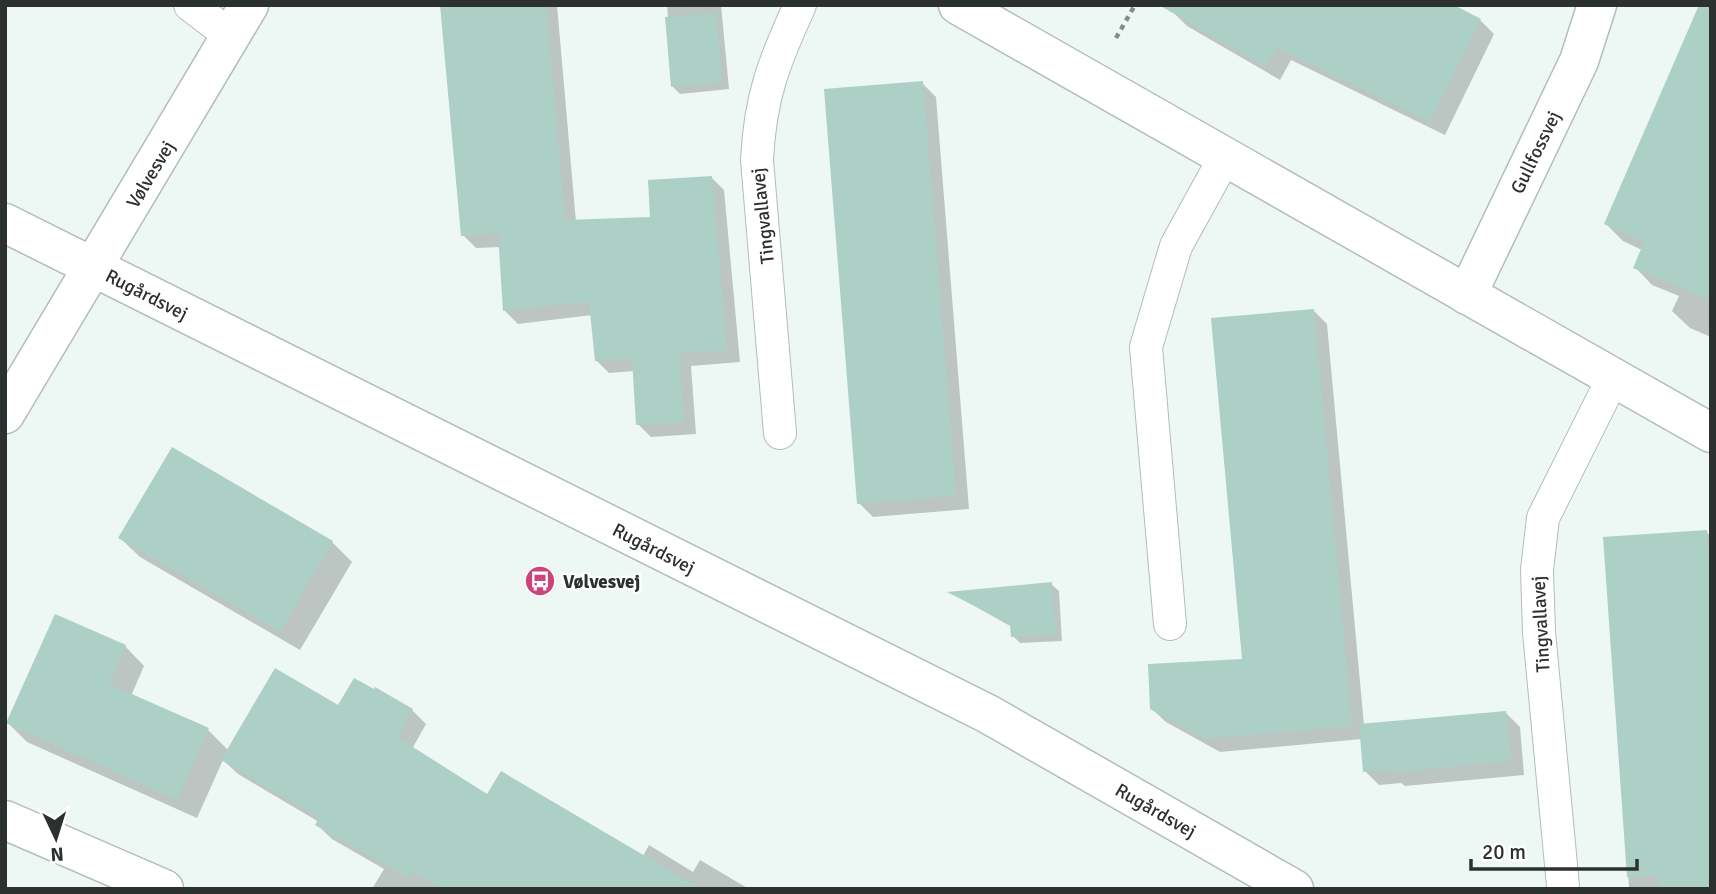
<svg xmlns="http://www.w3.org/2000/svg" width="1716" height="894" font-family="Signika,sans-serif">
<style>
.shadow{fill:#0003}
.building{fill:#acd0c5}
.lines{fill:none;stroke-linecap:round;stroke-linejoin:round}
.service-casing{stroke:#b3bdba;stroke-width:34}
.minor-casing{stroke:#b3bdba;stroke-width:41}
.secondary-casing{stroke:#b3bdba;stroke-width:41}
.path{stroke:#858c8a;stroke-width:4.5;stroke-dasharray:5 5;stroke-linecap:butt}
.service{stroke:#fff;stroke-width:32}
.minor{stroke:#fff;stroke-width:38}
.secondary{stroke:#fff;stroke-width:38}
.labels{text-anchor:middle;stroke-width:5;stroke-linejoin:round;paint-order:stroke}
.street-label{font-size:19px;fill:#2c302f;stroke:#fff}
.poi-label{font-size:19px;font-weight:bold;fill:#2c302f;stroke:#fff;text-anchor:start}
</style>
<rect width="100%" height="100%" fill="#edf7f4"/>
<!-- shadow -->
<g class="shadow">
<path d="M442 5H557L576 222 652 219 711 177 724 190 740 362 691 366 696 434 651 437 638 424 634 371 609 373 596 360 592 315 518 324 505 311 501 247 476 248 463 235Z"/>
<path d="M667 5H721L729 89 680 94 673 87Z"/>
<path d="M1711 5V337L1690 328 1672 311 1679 296 1652 285 1635 267 1642 250 1623 241 1606 224Z"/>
<path d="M1173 12 1480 20 1494 34 1445 135 1291 60 1280 80 1187 26Z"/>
<path d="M922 83 936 97 969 509 873 517 859 503Z"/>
<path d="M1313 310 1327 324 1364 725 1506 713 1520 727 1524 775 1405 786 1401 783 1379 785 1365 771 1362 739 1220 752 1166 722 1151 708 1244 661Z"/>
<path d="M172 450 332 542 352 562 300 650 140 557 120 538Z"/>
<path d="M1706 532 1711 536V889H1612L1629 887 1605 539Z"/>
<path d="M1051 584 1059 591 1062 641 1020 643 1013 636 1012 627 951 593Z"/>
<path d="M125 646 144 666 131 696 208 730 229 751 339 708 412 710 426 724 412 749 488 796 643 856 649 845 693 872 700 860 749 889H372L384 869 332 839 317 825 319 822 238 774 223 760 197 818 27 742 8 723Z"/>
</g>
<!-- building -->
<g class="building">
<path d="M440 5H546L565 220 650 217 648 180 712 176 727 350 679 354 684 422 636 425 632 358 595 361 589 302 503 311 498 233 461 236Z"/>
<path d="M1159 5H1454L1481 19 1430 122 1277 48 1265 67Z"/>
<path d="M1699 5H1711V300L1633 268 1644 242 1604 224Z"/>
<path d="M716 13 722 82 671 87 665 17Z"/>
<path d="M923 81 956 496 857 504 824 89Z"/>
<path d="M1314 309 1352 726 1205 739 1150 709 1148 664 1242 659 1211 318Z"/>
<path d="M172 447 333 541 280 632 118 538Z"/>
<path d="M1707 530 1711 588V889H1658L1657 875 1627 877 1603 537Z"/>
<path d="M1052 582 1056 634 1011 637 1010 624 947 592Z"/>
<path d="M55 614 126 645 109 684 209 728 177 800 6 723Z"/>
<path d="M275 668 338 705 354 678 374 689 375 687 413 709 397 737 487 794 501 771 701 889H442L413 872 409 878 315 825 319 818 221 760Z"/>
<path d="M1506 711 1511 761 1389 773V769L1363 772 1359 724Z"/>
</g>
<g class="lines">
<!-- service casing -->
<g class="service-casing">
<g id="service">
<path d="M190 5 231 36"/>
<path d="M780 433 757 160C760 97 774 62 800 5"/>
<path d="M1170 624 1146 347 1176 246 1225 157"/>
<path d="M1563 886 1539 632 1537 570 1543 518 1613 378"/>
</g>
</g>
<!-- minor casing -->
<g class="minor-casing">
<g id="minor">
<path d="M958 5 1711 433"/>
<path d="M1467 295 1579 61 1597 5"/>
<path d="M5 414 249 5"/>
<path d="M5 820 164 889"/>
</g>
</g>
<!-- secondary casing -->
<g class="secondary-casing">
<path id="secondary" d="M5 223 988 714 1294 889"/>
</g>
<!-- path -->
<path class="path" d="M1116 38 1135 5"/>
<!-- service -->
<use href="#service" class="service"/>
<!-- minor -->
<use href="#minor" class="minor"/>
<!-- secondary -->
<use href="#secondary" class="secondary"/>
</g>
<!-- icons -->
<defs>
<g id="bus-disc" transform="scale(1.575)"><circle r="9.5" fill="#cd437b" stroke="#fff"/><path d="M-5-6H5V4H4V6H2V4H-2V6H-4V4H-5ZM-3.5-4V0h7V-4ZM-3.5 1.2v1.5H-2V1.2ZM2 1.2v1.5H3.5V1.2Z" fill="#fff"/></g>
</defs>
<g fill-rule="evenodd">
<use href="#bus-disc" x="540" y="581"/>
</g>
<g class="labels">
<!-- street labels -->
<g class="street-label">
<text transform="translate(1535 152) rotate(-64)" y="7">Gullfossvej</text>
<text transform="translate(150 174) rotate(-59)" y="7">Vølvesvej</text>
<text transform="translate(762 216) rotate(-96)" y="7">Tingvallavej</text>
<text transform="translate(147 294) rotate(27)" y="7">Rugårdsvej</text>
<text transform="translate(654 548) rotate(27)" y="7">Rugårdsvej</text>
<text transform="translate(1540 624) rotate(-93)" y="7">Tingvallavej</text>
<text transform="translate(1156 810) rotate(30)" y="7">Rugårdsvej</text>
</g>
<!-- poi labels -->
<g class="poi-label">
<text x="563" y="588">Vølvesvej</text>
</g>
</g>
<!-- border -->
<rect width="1716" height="894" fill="none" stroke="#2c302f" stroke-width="14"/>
<!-- north arrow -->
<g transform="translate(56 838) rotate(176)" stroke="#ffffff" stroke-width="5" paint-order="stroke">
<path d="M0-5L12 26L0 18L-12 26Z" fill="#2c302f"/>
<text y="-10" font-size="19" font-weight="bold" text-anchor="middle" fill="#2c302f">N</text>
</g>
<!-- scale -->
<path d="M1471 859v10h166v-10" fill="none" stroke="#2c302f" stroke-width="3.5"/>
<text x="1482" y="859" font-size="21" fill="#2c302f" stroke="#ffffff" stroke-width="5" paint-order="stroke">20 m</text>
</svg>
